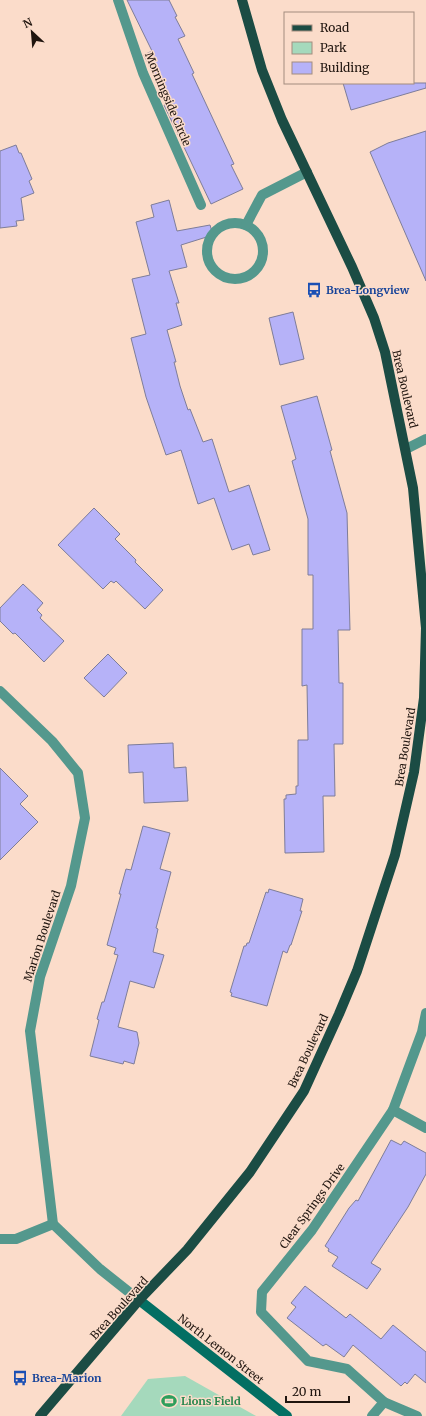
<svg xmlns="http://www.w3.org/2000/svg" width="426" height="1416" font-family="Merriweather,serif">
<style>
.green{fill:#a5d9bc}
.building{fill:#b6b2f8;stroke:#7e7d99}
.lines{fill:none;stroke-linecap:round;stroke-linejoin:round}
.street{stroke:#54988d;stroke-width:10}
.secondary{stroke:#036f63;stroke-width:10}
.primary{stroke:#1b4c44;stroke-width:10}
.labels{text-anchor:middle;stroke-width:3;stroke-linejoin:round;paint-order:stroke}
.street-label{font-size:11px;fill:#20150f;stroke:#fbdcca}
.transit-label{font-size:11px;font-weight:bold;fill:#164399;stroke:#fbdcca;text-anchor:start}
.leisure-label{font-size:11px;font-weight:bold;fill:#27864d;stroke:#fbdcca;text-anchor:start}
</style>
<rect width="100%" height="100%" fill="#fbdcca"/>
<!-- green -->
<path class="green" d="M185 1376 256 1416H121L148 1379Z"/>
<!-- building -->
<g class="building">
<path d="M127 0H169L177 16 175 17 185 36 178 39 194 73 192 74 234 164 231 165 243 189 211 204 164 105 167 104 144 55 152 51Z"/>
<path d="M343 83H426V88L351 110Z"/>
<path d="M426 131V281L370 152 388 143Z"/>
<path d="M16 145 19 153H21L32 179 29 181 34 193 21 198 24 220 16 221 17 226 0 228V151Z"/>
<path d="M169 200 177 231 210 225 213 235 181 245 187 267 169 271 179 303H176L182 325 167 330 176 362H174L180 386 188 410 190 409 203 442 212 439 229 492 249 485 270 550 253 555 249 544 232 550 214 498 198 504 181 450 166 455 146 397 131 338 146 334 132 279 150 275 136 222 154 217 151 205Z"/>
<path d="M293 312 304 359 280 365 269 318Z"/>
<path d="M317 396 332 450 330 451 347 513 350 630H338L339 683H343V744H334L335 796H323L324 852 285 853 284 799H286V795L296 794V786H298V740H308L307 685 302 686V629H313V575H308V519L292 461 296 459 281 406Z"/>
<path d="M94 508 120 534 115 539 136 560 135 562 163 590 145 609 116 581 114 583 111 581 103 589 58 545Z"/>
<path d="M23 584 43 603 37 610 42 615 40 618 64 641 44 662 15 633 13 634 0 621V608Z"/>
<path d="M108 654 127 673 104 697 84 678Z"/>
<path d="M173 743 174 768 186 767 188 801 144 803 143 772 129 773 128 745Z"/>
<path d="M0 768 28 796 20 804 38 822 0 860Z"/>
<path d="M143 826 170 833 160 869 171 872 156 928 158 929 153 952 164 955 154 988 130 981 118 1027 137 1032 139 1043 134 1064 124 1061 123 1064 90 1056 99 1020 97 1019 102 1002H104L118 955 114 954 116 948 107 945 121 894H119L126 869 131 870Z"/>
<path d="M269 889 303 899 300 911H302L291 945H290L287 953 283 951 267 1006 231 996 232 993 230 992 244 946H246L247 943H249L266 892 268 893Z"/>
<path d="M391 1140 401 1145 404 1141 426 1153V1174L408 1207 371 1263 381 1269 367 1289 332 1266 338 1257 328 1251 329 1249 325 1246 349 1208 356 1200 358 1201Z"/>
<path d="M305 1286 346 1318 350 1314 381 1339 393 1325 426 1352V1383L415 1374 407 1384 405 1382 401 1386 353 1345 344 1357 326 1344 323 1346 287 1318 296 1307 291 1303Z"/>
</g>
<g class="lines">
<!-- street -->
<g class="street">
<path d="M118 0 143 73 201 205"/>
<circle cx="235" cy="251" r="28"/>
<path d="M246 225 262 195 307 172"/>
<path d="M406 449 426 439"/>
<path d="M0 691 52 741 78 773 85 818 71 886 40 977 30 1031 53 1224 100 1269 139 1300"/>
<path d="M393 1110 426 1128"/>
<path d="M0 1239H16L53 1224"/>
<path d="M372 1416 384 1402"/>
<path d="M417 1416 384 1402 347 1369 308 1361 261 1312 262 1292 312 1230 393 1110 422 1032 426 1013"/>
</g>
<!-- secondary -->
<path class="secondary" d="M139 1300 287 1416"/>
<!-- primary -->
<path class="primary" d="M40 1416 139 1300 187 1250 250 1172 304 1091 339 1014 357 971 395 855 414 772 424 698 426 628 413 488 385 352 374 318 352 267 282 120 262 70 242 0"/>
</g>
<!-- icons -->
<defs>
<g id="bus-bare" transform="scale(1.2)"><path d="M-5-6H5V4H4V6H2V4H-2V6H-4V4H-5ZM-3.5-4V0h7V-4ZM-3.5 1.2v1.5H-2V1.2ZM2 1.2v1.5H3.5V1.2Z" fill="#1a4fb4" stroke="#fbdcca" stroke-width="2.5" paint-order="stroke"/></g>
<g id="stadium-bare" transform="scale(1.2)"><path d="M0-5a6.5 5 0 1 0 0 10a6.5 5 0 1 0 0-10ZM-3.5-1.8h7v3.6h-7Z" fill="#2e9e5b" stroke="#fbdcca" stroke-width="2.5" paint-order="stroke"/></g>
</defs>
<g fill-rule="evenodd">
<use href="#bus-bare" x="314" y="290"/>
<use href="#bus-bare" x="20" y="1378"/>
<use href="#stadium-bare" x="169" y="1401"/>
</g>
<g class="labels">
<!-- street labels -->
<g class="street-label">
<text transform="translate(168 99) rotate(67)" y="4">Morningside Circle</text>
<text transform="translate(405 389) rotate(77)" y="4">Brea Boulevard</text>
<text transform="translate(405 747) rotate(-81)" y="4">Brea Boulevard</text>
<text transform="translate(42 936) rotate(-72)" y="4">Marion Boulevard</text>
<text transform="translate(308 1051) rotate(-65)" y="4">Brea Boulevard</text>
<text transform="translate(312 1206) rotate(-54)" y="4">Clear Springs Drive</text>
<text transform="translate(119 1308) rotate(-48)" y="4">Brea Boulevard</text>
<text transform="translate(221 1349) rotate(38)" y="4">North Lemon Street</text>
</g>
<!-- transit labels -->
<g class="transit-label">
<text x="326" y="294">Brea-Longview</text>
<text x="32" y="1382">Brea-Marion</text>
</g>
<!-- leisure labels -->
<g class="leisure-label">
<text x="181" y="1405">Lions Field</text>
</g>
</g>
<!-- legend -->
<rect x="284" y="12" width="130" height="72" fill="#fbdcca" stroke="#a38c7f"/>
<rect x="292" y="25" width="20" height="6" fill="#1b4c44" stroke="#a38c7f"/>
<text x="320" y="32" font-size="12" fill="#20150f">Road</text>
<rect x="292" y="42" width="20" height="12" fill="#a5d9bc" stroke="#a38c7f"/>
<text x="320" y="52" font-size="12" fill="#20150f">Park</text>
<rect x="292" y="62" width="20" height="12" fill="#b6b2f8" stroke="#a38c7f"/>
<text x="320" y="72" font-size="12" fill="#20150f">Building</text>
<!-- north arrow -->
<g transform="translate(32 32) rotate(334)" stroke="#fbdcca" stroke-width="3" paint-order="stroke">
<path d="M0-3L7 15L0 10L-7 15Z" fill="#20150f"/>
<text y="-6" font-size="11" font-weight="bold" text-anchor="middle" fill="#20150f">N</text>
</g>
<!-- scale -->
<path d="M286 1396v6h63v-6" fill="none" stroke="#20150f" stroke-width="2"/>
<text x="292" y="1396" font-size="12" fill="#20150f" stroke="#fbdcca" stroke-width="3" paint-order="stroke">20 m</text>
</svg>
